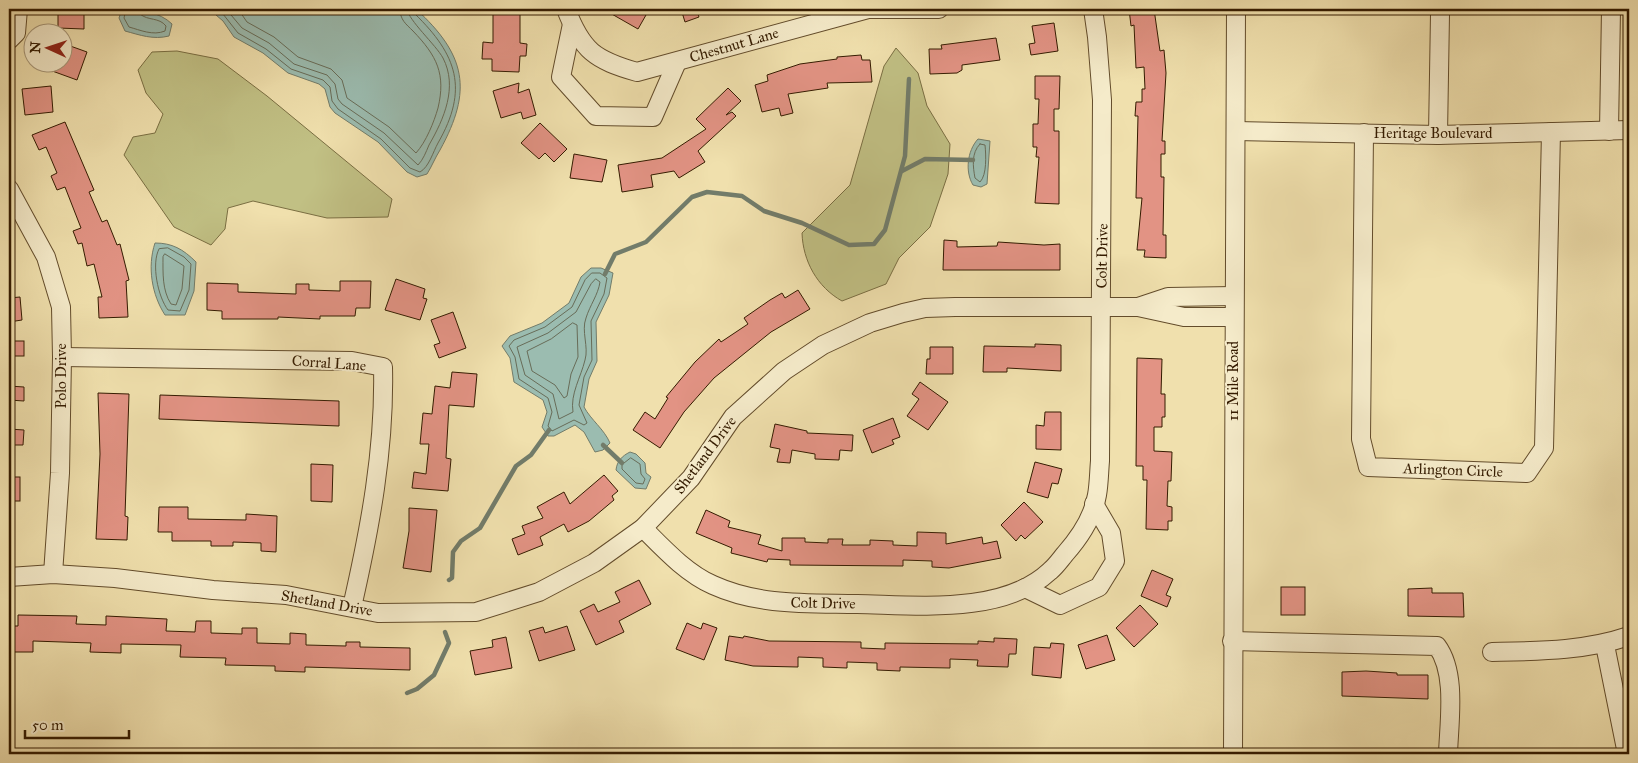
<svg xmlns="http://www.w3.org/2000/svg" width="1638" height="763" font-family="'IM FELL Great Primer',serif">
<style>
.green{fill:#c1c084;stroke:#7a6e42}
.water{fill:#9bbcb0;stroke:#727c6a}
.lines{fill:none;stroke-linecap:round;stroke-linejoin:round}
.shore{stroke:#686c58;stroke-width:1}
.stream{stroke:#727c6a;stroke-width:4.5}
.building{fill:#e29384;stroke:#341b00}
.minor-casing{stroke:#634c2b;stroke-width:20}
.minor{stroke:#f5ebca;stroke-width:18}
.labels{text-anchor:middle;stroke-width:4;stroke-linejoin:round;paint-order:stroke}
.street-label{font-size:15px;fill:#341b00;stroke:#f5ebca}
</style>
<rect width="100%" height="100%" fill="#f0e0ad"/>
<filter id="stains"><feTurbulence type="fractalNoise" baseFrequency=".004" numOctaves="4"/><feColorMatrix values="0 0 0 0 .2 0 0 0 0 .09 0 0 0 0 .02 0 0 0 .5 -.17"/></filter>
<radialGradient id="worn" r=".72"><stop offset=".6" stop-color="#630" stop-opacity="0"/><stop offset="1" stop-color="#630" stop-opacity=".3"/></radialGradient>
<!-- green -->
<g class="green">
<path d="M896 48 918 73 927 106 950 144 948 174 930 227 899 258 886 284 842 301C817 287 803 261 802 233L850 185 884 66Z"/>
<path d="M177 51 218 59 267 96 392 199 388 217 327 218 253 201 228 208 225 229 211 245 174 227 124 155 133 137 155 133 163 114 146 93 138 70 152 52Z"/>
</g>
<!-- water -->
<g class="water">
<path d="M122 9C139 9 160 12 172 24L169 36C153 40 140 35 125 31L119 18Z"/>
<path d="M214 9H416C466 55 473 90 440 150 435 158 432 166 427 174L417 177 407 172 378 142 335 113 330 107 325 89 319 84 288 73 263 53 234 37 223 21 216 15Z"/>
<path d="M978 139 990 141 987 184 981 187 973 185C965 172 967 151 978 139Z"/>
<path d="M155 243C172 243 183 249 196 262L194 291 185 315H165C152 295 147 267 155 243Z"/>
<path d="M591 268H601L613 273 609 295 596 322 597 361 589 379 584 407C591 420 604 429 610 443L603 450 595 452 584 432 575 425 554 436H548L542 427 547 412 543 400 514 382 510 358 502 346 510 336 542 323 569 303 581 277Z"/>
<path d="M630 452 636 454 645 463 646 473 651 477 646 489 635 488 616 470C617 461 622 456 630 452Z"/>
</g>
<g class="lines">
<!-- shore -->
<g class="shore">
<path d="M126 9 124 18 129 27C140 30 153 36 165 31L166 26C159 17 148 21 140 14L138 9"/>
<path d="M219 9 238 33 266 49 291 69 323 80 330 87 332 101 338 109 381 139 410 168 420 172C429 167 433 152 438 143 469 89 457 55 415 14L413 9"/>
<path d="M226 9 242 28 269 43 294 64 327 75 335 84 338 99 342 104 384 133 418 165C423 160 426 152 429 145 444 119 458 87 443 58 436 45 408 20 407 9"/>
<path d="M238 9 247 22 274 37 298 57 331 69 342 80 347 98 389 127 416 153C426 142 434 122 438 108 446 74 437 56 413 31 406 24 400 20 400 9"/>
<path d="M980 144 985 145C986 155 987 175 980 182L975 178C973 167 971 153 980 144Z"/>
<path d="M168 248 184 257 191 264 189 290 180 311 168 310C158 297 151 264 159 249Z"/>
<path d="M165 254 184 266 182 289 176 305 171 304C162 290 163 273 163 257Z"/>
<path d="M592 273H600L607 278 604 294 591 321 592 360 584 377 579 405 587 423 584 425 574 420 552 431 548 426 552 412 548 398 519 379 515 357 509 346 514 340 545 327 572 307 585 280Z"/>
<path d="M596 279 600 282C598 295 590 305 586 318 581 331 589 347 585 360 581 377 570 394 573 412L559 419 553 394 525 375 517 347 548 333 576 312 591 284Z"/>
<path d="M573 323 577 325 578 357 571 374 567 396 564 398 555 385 532 371 527 351 551 339Z"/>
<path d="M631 458 640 464 641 474 645 479 643 484 636 483 622 469V465Z"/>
</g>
<!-- stream -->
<g class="stream">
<path d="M902 171 925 159 973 160"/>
<path d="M605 274 615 254 646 242 692 197 707 192 742 196 764 211 802 223 849 245 874 244 885 230 905 156 909 79"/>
<path d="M603 445 622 463"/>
<path d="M449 580 452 578 453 552 461 541 480 528 516 466 531 455 549 430"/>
<path d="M407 693 417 689 434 675 449 643 445 632"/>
</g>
</g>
<!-- building -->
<g class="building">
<path d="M58 9H84V29L58 28Z"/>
<path d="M493 9H520V43L527 44 526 56H520L519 72 492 71V59H482L483 42 493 43Z"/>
<path d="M603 9H636L646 15 638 29Z"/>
<path d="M681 9H696L699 17 685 22Z"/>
<path d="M1129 9H1154L1160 51 1164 50 1166 73 1162 141H1165V154H1161V177H1164L1163 235H1166V258L1144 257 1145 250H1137L1142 198H1136L1138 116H1135L1136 102H1142V89H1145L1144 67 1136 68 1134 25 1131 26Z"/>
<path d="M1054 23 1058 51 1031 55 1029 44 1035 43 1032 26Z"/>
<path d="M996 38 1000 60 962 65V70L957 73 930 74 929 49H942L941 45Z"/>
<path d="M62 43 87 52 77 80 33 64 62 62Z"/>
<path d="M861 55 862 60H870L872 82 827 83 828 88 788 94 793 113 781 116 779 108 762 112 755 85 768 81 767 75 800 64 837 59V57Z"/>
<path d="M1035 76H1060L1059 109H1054V131H1059V204L1035 203 1039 157H1036L1037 147H1033V124H1038L1039 99H1035Z"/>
<path d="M519 83 518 93 529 89 536 115 523 119 521 112 501 118 493 91Z"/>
<path d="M51 86 53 112 25 115 22 89Z"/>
<path d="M728 88 741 101 726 115 732 112 736 116 698 151 705 162 679 178 674 171 651 175 653 187 622 192 618 165 662 158 706 129 696 119Z"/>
<path d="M65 122 94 190 89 192 102 222 107 220 117 245 120 244 129 280 126 281 128 317 99 318 98 297H102L94 264 87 266 82 243 78 244 73 231 81 228 65 187 57 190 51 176 57 173 46 147 39 150 32 135Z"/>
<path d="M540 123 567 149 554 162 545 153 539 159 521 143Z"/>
<path d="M574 154 607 160 602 182 570 178Z"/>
<path d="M944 240 957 241V247L997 246 998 242 1044 245 1060 244V270H943Z"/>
<path d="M396 279 425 289 423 298 427 299 420 320 385 310Z"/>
<path d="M340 281H371L370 308H356L355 316H320V319L278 317V319H222V311L207 310V283L238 284V292L296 294V284H309V290L340 291Z"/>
<path d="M798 290 810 309 771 332 714 378 684 412 660 448 633 430 645 412 655 419 668 398 666 397 695 362 719 339 721 342 748 324 744 318 770 300 782 293 785 298Z"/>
<path d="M20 297 22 320 9 322V298Z"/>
<path d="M453 312 466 348 439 358 434 345 440 343 431 320Z"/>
<rect x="9" y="341" width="15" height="15"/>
<path d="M1035 344 1061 345V371L1007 368V372H983L984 346 1035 347Z"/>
<path d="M930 347H953V374H926L927 359H930Z"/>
<path d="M1137 358 1162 359 1161 394H1165V417H1162V427H1154V451L1172 452 1171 481H1168L1167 506 1172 507V521H1168V530L1146 529 1147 480H1143V466H1136Z"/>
<path d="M452 372 477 374 474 407 449 405 446 458 451 459 448 491 412 488 414 472 426 474 429 444H420L423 413 432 414 435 386 450 388Z"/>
<path d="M920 382 948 402 928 430 907 416 919 399 912 394Z"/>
<path d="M9 386 24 387V401L9 400Z"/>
<path d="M98 393 129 394 125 516 128 517 127 540 96 539 100 454Z"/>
<path d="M160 395 339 401V426L159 419Z"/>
<path d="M1045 412H1061V450L1036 449V425L1044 426Z"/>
<path d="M893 418 900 437 892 440 894 444 872 453 863 430Z"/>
<path d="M775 424 807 431V433L853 435 852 451 840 450 839 460 815 459V454L792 450 790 463 777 462 780 449 770 447Z"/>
<path d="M9 429 24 430 23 445H9Z"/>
<path d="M1035 462 1062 469 1058 484 1052 483 1048 498 1027 492Z"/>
<path d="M311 464 333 465 332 502 311 501Z"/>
<path d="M604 475 618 491 612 496 614 500 589 521 568 532 564 524 540 537 543 545 518 555 512 539 525 534 522 526 543 518 537 507 564 492 570 504Z"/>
<rect x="9" y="477" width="11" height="24"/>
<path d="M1024 502 1043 522 1025 539 1021 535 1016 541 1001 525Z"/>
<path d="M159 507H188V519L246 520V514L277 516 276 552 261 551V543L233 542V546H211V541H172V532H158Z"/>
<path d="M409 508 437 510 431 572 403 568 409 531Z"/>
<path d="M706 510 730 521 728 527 761 535 758 544 782 551V538H805V542L828 543V539H843L842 545H870V540L893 541V545L917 546V532L946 533V544L982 537 983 544 997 541 1001 558 949 568 932 567V561L903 560V566L790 565V560L768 559 767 562 731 553 732 548 696 533Z"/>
<path d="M1152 570 1173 579 1166 595 1171 597 1167 607 1141 596Z"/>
<path d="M639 580 651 604 619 621 624 632 596 645 580 611 594 604 598 612 620 602 615 592Z"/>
<rect x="1281" y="587" width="24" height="28"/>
<path d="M1432 588V593H1463L1464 617 1408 616V589Z"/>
<path d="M1140 605 1158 624 1134 647 1116 628Z"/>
<path d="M18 615 77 616 76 624 106 625V616L167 619 166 631 195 632 196 621H211V633L242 634V628H257V643L290 644V633L306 634V645L346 646V642H360V647L410 648V670L305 667V672L275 671V666L225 665 226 658 180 657 181 645 121 644V653L90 652 91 643 33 641V652H9V626H18Z"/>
<path d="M687 623 701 629 703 623 717 628 704 660 676 649Z"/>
<path d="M567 626 575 650 539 661 529 631 543 627 545 633Z"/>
<path d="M1107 635 1115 660 1086 669 1078 645Z"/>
<path d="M729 636 743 638 744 636 769 641 861 642V648L885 649V643L978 644V641L994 642V638L1017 639 1016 654H1009L1008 667 977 666 978 660 950 659V668L900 667V671L877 670V663L847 662V668L823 667V658L798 657V667L753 666 725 660Z"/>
<path d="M506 637 512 668 475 675 470 651 493 647 492 640Z"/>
<path d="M1051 643 1064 644 1061 678 1032 675 1034 647 1050 648Z"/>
<path d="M1366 671 1397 673V675H1428V699L1342 696V672Z"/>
</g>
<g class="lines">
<!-- minor casing -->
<g class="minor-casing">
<g id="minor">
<path d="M566 9C582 51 595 60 637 72L868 9H939"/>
<path d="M572 24 561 77 596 116 653 117 677 62"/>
<path d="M9 40 16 33 18 9"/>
<path d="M1236 131 1438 135 1629 130"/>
<path d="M1609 131 1611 9"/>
<path d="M1364 133 1361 439 1368 467 1527 473 1544 448 1551 132"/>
<path d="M1438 135 1440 14"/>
<path d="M9 189 46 257 61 307 62 357 60 473 53 574"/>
<path d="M1138 307 1168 297 1234 296"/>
<path d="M62 357 352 361 383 367C385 449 370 528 352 607"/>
<path d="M643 528C664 549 686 573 713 585 759 606 808 603 857 604 917 605 1003 615 1050 571 1056 566 1060 560 1065 554 1080 537 1093 518 1097 495 1099 484 1099 472 1100 461L1102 100 1097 37 1093 9"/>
<path d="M9 577 53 574 115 578 213 590 286 595 378 613 476 612 539 592 594 563 643 528 691 478 733 417 784 371 823 345 870 323 903 313 925 308 955 307H1138L1184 317H1234"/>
<path d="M1025 588 1060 605 1099 587 1115 561 1111 533 1094 504"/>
<path d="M1232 641 1437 646C1457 673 1449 722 1448 754"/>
<path d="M1605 645 1627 754"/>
<path d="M1492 652C1539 651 1585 651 1629 636"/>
<path d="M1233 754 1236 9"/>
</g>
</g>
<!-- minor -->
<use href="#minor" class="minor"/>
</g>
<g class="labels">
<!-- street labels -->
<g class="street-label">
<text transform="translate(734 45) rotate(-16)" y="5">Chestnut Lane</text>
<text x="1433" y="138">Heritage Boulevard</text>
<text transform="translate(1102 256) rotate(-89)" y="5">Colt Drive</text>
<text transform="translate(329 363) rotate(4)" y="5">Corral Lane</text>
<text transform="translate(61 376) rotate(-90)" y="5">Polo Drive</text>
<text transform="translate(1233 381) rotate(-90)" y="5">11 Mile Road</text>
<text transform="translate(705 455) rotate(-53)" y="5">Shetland Drive</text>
<text transform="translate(1453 470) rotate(2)" y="5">Arlington Circle</text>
<text transform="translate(327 603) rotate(10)" y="5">Shetland Drive</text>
<text transform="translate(823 603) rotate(1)" y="5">Colt Drive</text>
</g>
</g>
<!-- margin -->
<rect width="1638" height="763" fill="none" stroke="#f0e0ad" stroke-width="30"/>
<rect x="10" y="10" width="1618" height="743" fill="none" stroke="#341b00" stroke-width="2.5"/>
<rect x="15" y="15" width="1608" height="733" fill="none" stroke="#341b00"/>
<!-- north arrow -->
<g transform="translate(48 48) rotate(273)"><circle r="24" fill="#f5ebca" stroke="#a89879"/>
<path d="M0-4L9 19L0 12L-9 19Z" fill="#8f2418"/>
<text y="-8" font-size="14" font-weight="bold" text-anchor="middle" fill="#341b00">N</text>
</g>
<!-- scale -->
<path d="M25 730v8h104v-8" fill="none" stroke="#341b00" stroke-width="2.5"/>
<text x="32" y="730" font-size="15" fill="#341b00" stroke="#f5ebca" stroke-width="4" paint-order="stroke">50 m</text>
<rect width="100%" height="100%" filter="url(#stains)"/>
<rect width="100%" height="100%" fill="url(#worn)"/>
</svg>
